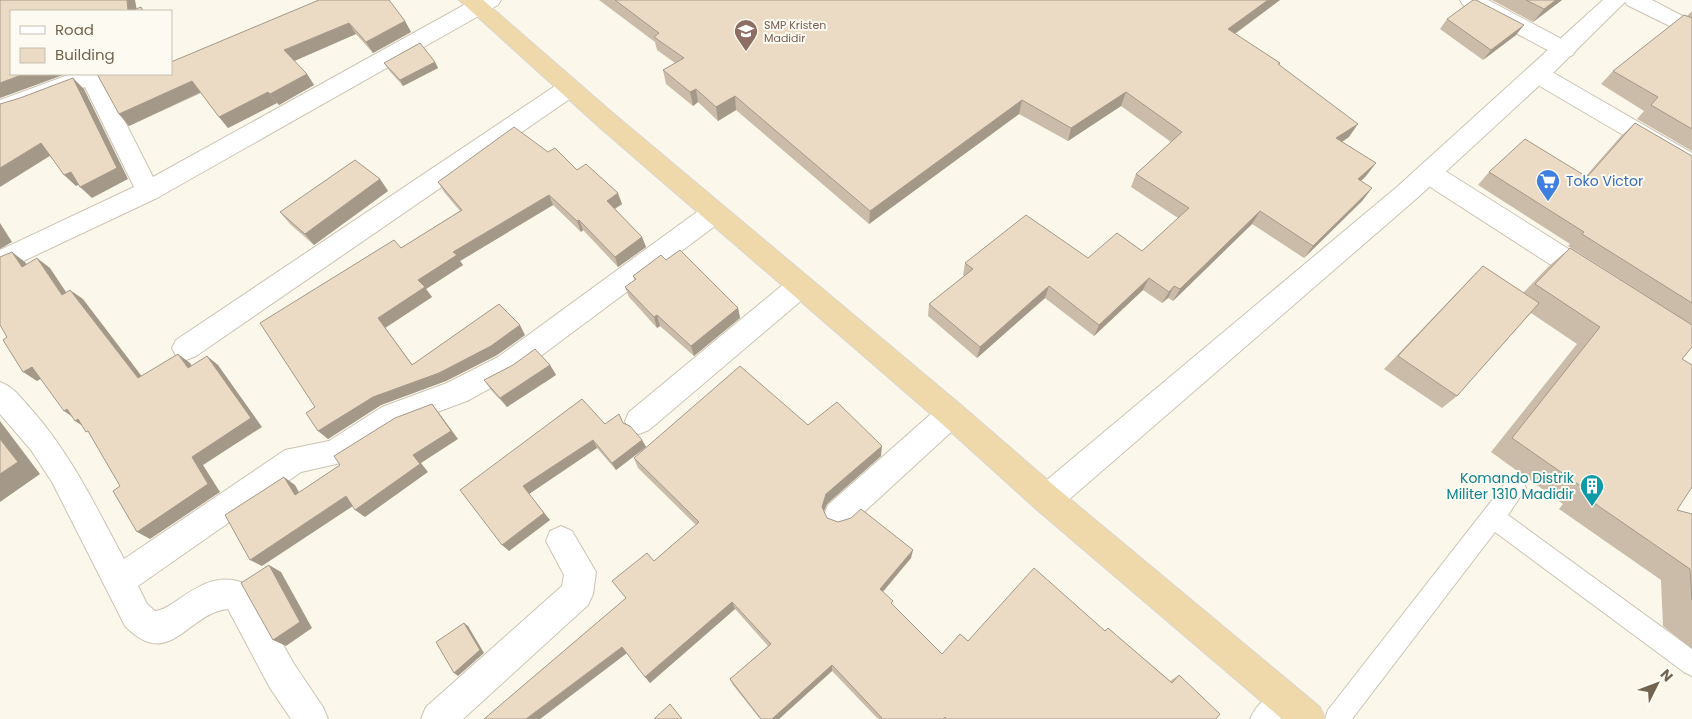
<svg xmlns="http://www.w3.org/2000/svg" width="1692" height="719" font-family="Poppins,sans-serif">
<style>
.lines{fill:none;stroke-linecap:round;stroke-linejoin:round}
.service-casing{stroke:#ccc3b2;stroke-width:2}
.minor-casing{stroke:#ccc3b2;stroke-width:2}
.tertiary-casing{stroke:#ccc3b2;stroke-width:2}
.trunk-casing{stroke:#dbd7d2;stroke-width:2}
.service{fill:#fff;fill-rule:evenodd}
.minor{fill:#fff;fill-rule:evenodd}
.tertiary{fill:#fff;fill-rule:evenodd}
.trunk{fill:#efd8aa;fill-rule:evenodd}
.wall{fill:#cabca9}
.shaded-wall{fill:#a49989}
.building{fill:#ebdbc4;stroke:#a49989}
.labels{text-anchor:middle;stroke-width:4;stroke-linejoin:round;paint-order:stroke}
.far-education-label{font-size:11px;fill:#785e54;stroke:#fdfbf1;text-anchor:start}
.shop-label{font-size:14px;fill:#366cbe;stroke:#fdfbf1;text-anchor:start}
.culture-label{font-size:14px;fill:#0d838f;stroke:#fdfbf1;text-anchor:end}
</style>
<rect width="100%" height="100%" fill="#fbf8eb"/>
<g class="lines">
<!-- service casing -->
<g class="service-casing">
<g id="service">
<path d="M1515 478 1523 481 1526 488 1508 515 1692 649V676L1684 672 1495 532 1352 719H1325L1328 710 1507 481Z"/>
<path d="M1284 686 1293 689 1296 698 1293 707 1280 719H1250C1256 705 1270 692 1284 686Z"/>
</g>
</g>
<!-- minor casing -->
<g class="minor-casing">
<g id="minor">
<path d="M473 0H501L498 5 157 198 0 272V250L134 187 85 87 31 108 0 116V100L71 74H101L153 177Z"/>
<path d="M1460 0H1488L1573 45 1576 50 1573 55 1565 58 1557 55 1463 5Z"/>
<path d="M1624 0H1652L1692 21V37L1627 5Z"/>
<path d="M1539 67 1547 69 1692 153V173L1683 170 1531 81 1528 75 1531 69Z"/>
<path d="M569 80 577 82 580 88 577 94 196 356 186 360 176 356 172 348 176 340 561 82Z"/>
<path d="M1430 165 1439 167 1600 269 1604 277 1600 285 1591 288 1582 285 1421 181 1418 174 1421 167Z"/>
<path d="M714 203 723 206 726 213 723 220 518 373 467 401 402 425 345 462 301 472 138 586 147 604 155 611C164 610 172 604 179 599 204 582 221 573 249 585L294 664 323 707 328 719H291L270 688 228 609C187 613 170 672 125 626L52 482 31 450 0 414V382C14 387 21 398 31 409 71 454 96 507 124 559L285 450 329 441 382 407 447 383 498 357 705 206Z"/>
<path d="M800 275 809 278 813 286 809 294 649 430 639 434 629 430 625 421 629 412 791 278Z"/>
<path d="M951 401 961 405 965 414 961 423 850 525 839 529 828 525 824 515 828 505 941 405Z"/>
<path d="M561 526 572 531 596 572 593 594 588 605 463 719H421L426 707 562 586 564 575 546 541 550 531Z"/>
</g>
</g>
<!-- tertiary casing -->
<g class="tertiary-casing">
<path id="tertiary" d="M1603 0H1627L1555 71 1416 199 1058 509 1047 513 1036 509 1032 499 1036 489 1398 186Z"/>
</g>
<!-- trunk casing -->
<g class="trunk-casing">
<path id="trunk" d="M459 0H483L614 114 961 405 1058 489 1320 707 1325 719H1282L1036 509 941 423 598 126Z"/>
</g>
<!-- service -->
<use href="#service" class="service"/>
<!-- minor -->
<use href="#minor" class="minor"/>
<!-- tertiary -->
<use href="#tertiary" class="tertiary"/>
<!-- trunk -->
<use href="#trunk" class="trunk"/>
</g>
<!-- wall -->
<g class="wall">
<path d="M319 0 405 21 411 32 373 53 356 34 294 61 307 74 314 85 279 105 277 103 228 128 201 93 129 126 119 114 171 74Z"/>
<path d="M599 0H1280L1235 34 1280 63 1279 65 1349 137 1342 142 1376 163 1366 176 1361 181 1372 188 1362 201 1304 258 1252 224 1173 301 1168 298 1162 303 1143 290 1094 336 1045 298 977 358 928 316 929 304 964 276 963 275 965 263 1088 258 1142 251 1178 218 1131 187 1136 174 1171 142 1121 106 1068 141 1019 114 869 224 736 110 718 121 698 102 693 106 666 84 663 70 675 63 657 50 655 42Z"/>
<path d="M1492 0H1562L1533 22Z"/>
<path d="M1692 11V151L1637 119 1644 111 1601 84 1613 71 1687 16Z"/>
<path d="M1447 19 1516 35 1483 60 1440 29Z"/>
<path d="M435 62 438 68 403 86 388 69 384 63Z"/>
<path d="M1635 123 1692 156V347L1682 359 1677 510 1692 514V649L1663 626 1661 580 1559 509 1563 504 1491 452 1577 344 1531 313 1457 396 1442 408 1384 369 1469 280 1483 266 1523 293 1549 266 1570 248 1655 301 1568 246 1570 244 1478 185 1489 172 1586 176 1621 136Z"/>
<path d="M548 152 577 170 622 204 615 209 642 237 646 247 618 267 583 230 581 232 553 205 460 261 463 265 426 289 432 297 385 328 412 364 525 335 497 355 446 381 381 405 328 439 315 407 401 248 460 211 444 192 438 182Z"/>
<path d="M380 179 388 191 314 245 290 224 280 212Z"/>
<path d="M666 260 738 308 740 318 694 356 660 326 657 328 629 297 625 287 635 281 633 276Z"/>
<path d="M550 365 556 375 507 407 491 390 484 380Z"/>
<path d="M605 424 642 440 646 447 616 470 597 448 529 494 550 520 509 551 460 490Z"/>
<path d="M808 425 881 456 827 504 824 511 827 518 911 558 883 592 892 604 942 654 968 641 1105 631 1108 628 1170 681 1179 675 1216 719H878L832 671 779 719H760L733 685 730 679 768 646 735 609 650 683 627 653 540 719H484L626 598 654 561 696 525 638 468 634 458Z"/>
</g>
<!-- shaded-wall -->
<g class="shaded-wall">
<path d="M127 0H135L137 11H128Z"/>
<path d="M1268 0H1280L1222 43 1228 29Z"/>
<path d="M1556 0H1562L1533 22 1544 9Z"/>
<path d="M405 21 411 32 373 53 366 42Z"/>
<path d="M349 23 356 34 292 62 284 50Z"/>
<path d="M1524 25 1516 35 1483 60 1491 50Z"/>
<path d="M435 62 438 68 403 86 400 80Z"/>
<path d="M24 74H66L0 98V83Z"/>
<path d="M307 74 314 85 279 105 270 94Z"/>
<path d="M73 78 84 89 128 179 92 198 80 187Z"/>
<path d="M192 81 201 92 129 126 119 114Z"/>
<path d="M696 89 698 102 693 106 690 92Z"/>
<path d="M268 92 277 103 228 128 219 117Z"/>
<path d="M1126 92 1121 106 1068 141 1071 128Z"/>
<path d="M735 96 736 110 718 121 716 107Z"/>
<path d="M1022 100 1019 114 869 224 870 211Z"/>
<path d="M1358 124 1349 137 1328 151 1336 138Z"/>
<path d="M41 143 53 154 0 187V168Z"/>
<path d="M1376 163 1366 176 1349 192 1358 179Z"/>
<path d="M71 172 82 183 76 186 64 175Z"/>
<path d="M380 179 388 191 314 245 305 234Z"/>
<path d="M1372 188 1362 201 1304 258 1313 246Z"/>
<path d="M618 193 622 204 611 211 607 201Z"/>
<path d="M549 195 553 205 460 261 463 265 426 289 432 297 385 328 419 374 378 318 418 280 453 252Z"/>
<path d="M1260 211 1252 224 1173 301 1180 289Z"/>
<path d="M579 220 583 230 581 232 577 221Z"/>
<path d="M0 223 12 242 0 249Z"/>
<path d="M642 237 646 247 618 267 615 257Z"/>
<path d="M12 252 25 262 35 277 22 267Z"/>
<path d="M37 258 50 268 74 304 62 295Z"/>
<path d="M1149 278 1143 290 1094 336 1099 325Z"/>
<path d="M1049 286 1045 298 977 358 980 347Z"/>
<path d="M1174 286 1168 298 1162 303 1169 292Z"/>
<path d="M70 290 83 299 150 387 138 378Z"/>
<path d="M738 308 740 318 694 356 691 346Z"/>
<path d="M657 315 660 326 657 328 654 317Z"/>
<path d="M520 325 525 335 497 355 446 381 381 405 328 439 318 431 373 397Z"/>
<path d="M178 354 190 363 199 377 188 368Z"/>
<path d="M207 356 218 365 262 427 203 465 220 492 150 539 137 532 192 457Z"/>
<path d="M550 365 556 375 507 407 500 398Z"/>
<path d="M32 367 46 376 37 381 23 372Z"/>
<path d="M432 404 439 413 458 439 421 463 428 472 365 517 355 510 413 455Z"/>
<path d="M67 409 77 420 64 411Z"/>
<path d="M78 419 89 430 75 421Z"/>
<path d="M0 421 40 474 0 502Z"/>
<path d="M593 440 597 448 529 494 523 486Z"/>
<path d="M642 440 646 447 616 470 612 463Z"/>
<path d="M882 446 881 456 827 504 822 516V507L826 494Z"/>
<path d="M284 477 295 485 305 503 295 495Z"/>
<path d="M346 496 356 504 262 566 250 560Z"/>
<path d="M544 513 550 520 509 551 502 545Z"/>
<path d="M913 550 911 558 879 596 880 589Z"/>
<path d="M269 565 281 572 312 628 286 646 273 640Z"/>
<path d="M732 602 735 609 650 683 645 677Z"/>
<path d="M464 623 468 626 484 653 458 676 454 673Z"/>
<path d="M622 647 627 653 540 719H526Z"/>
<path d="M832 665V671L779 719H772Z"/>
</g>
<!-- building -->
<g class="building">
<path d="M0 0H127L128 11H11V74H24L0 83Z"/>
<path d="M319 0H389L405 21 366 42 349 23 284 50 307 74 270 94 268 92 219 117 192 81 119 114 97 74H171V62Z"/>
<path d="M615 0H1268L1228 29 1280 63 1278 64 1358 124 1336 138 1376 163 1358 179 1372 188 1313 246 1260 211 1180 289 1174 286 1169 292 1149 278 1099 325 1049 286 980 347 929 304 973 269 965 263 1026 215 1088 258 1117 233 1142 251 1189 208 1136 174 1182 132 1126 92 1071 128 1022 100 870 211 735 96 716 107 696 89 690 92 663 70 684 58 654 37 659 33Z"/>
<path d="M1473 0H1476L1524 25 1491 50 1447 19Z"/>
<path d="M1526 0H1556L1544 9Z"/>
<path d="M141 7 143 11H131Z"/>
<path d="M1684 15 1692 18V129L1651 105 1658 97 1613 71Z"/>
<path d="M420 43 435 62 400 80 384 63Z"/>
<path d="M73 78 117 168 80 187 71 172 64 175 41 143 0 168V104L20 98Z"/>
<path d="M1635 123 1692 156V303L1582 234 1584 232 1489 172 1525 139 1587 177Z"/>
<path d="M514 127 548 152 555 148 577 170 586 164 618 193 607 201 642 237 615 257 579 220 577 221 549 195 453 252 457 255 418 280 425 287 378 318 412 365 499 304 520 325 491 346 439 373 373 397 318 431 306 413 315 407 260 323 394 240 401 248 462 210 438 182Z"/>
<path d="M355 160 380 179 305 234 280 212Z"/>
<path d="M1570 248 1692 325V347L1682 359 1692 365V487L1677 510 1692 514V600L1690 569 1584 496 1588 491 1512 438 1600 327 1535 284Z"/>
<path d="M680 250 738 308 691 346 657 315 654 317 625 287 636 279 633 276 661 255 666 260Z"/>
<path d="M12 252 22 267 37 258 62 295 70 290 138 378 178 354 188 368 207 356 251 418 192 457 208 484 137 532 113 491 120 486 88 431 86 432 78 419 75 421 67 409 64 411 32 367 23 372 3 340 7 337 0 325V257Z"/>
<path d="M1483 266 1539 303 1457 396 1398 356Z"/>
<path d="M535 349 550 365 500 398 484 380 513 365Z"/>
<path d="M740 366 808 425 837 402 882 446 826 494 822 507 827 518 838 522 851 518 861 509 913 550 880 589 893 601 891 603 942 654 960 634 968 641 1034 568 1105 631 1108 628 1172 683 1179 675 1220 714 1216 719H946L945 717 943 719H881L882 718 832 665 772 719H761L730 679 771 644 732 602 645 677 622 647 526 719H484L626 598 612 581 647 553 654 561 699 522 634 458Z"/>
<path d="M582 399 605 424 619 414 623 423 630 426 642 440 612 463 593 440 523 486 544 513 502 545 460 490Z"/>
<path d="M432 404 451 431 413 455 420 464 355 510 346 496 250 560 225 515 284 477 295 495 340 465 334 456 395 418Z"/>
<path d="M0 439 18 462 0 474Z"/>
<path d="M269 565 300 622 273 640 241 583Z"/>
<path d="M464 623 480 650 454 673 436 642Z"/>
<path d="M670 704 682 719H654Z"/>
</g>
<!-- icons -->
<defs>
<g id="school-pin" transform="scale(1.25)"><path d="M0 17L-7.5 6A9.5 9.5 0 1 1 7.5 6Z" fill="#8d6e63" stroke="#fdfbf1"/><path d="M0-5L7-2L0 1L-7-2ZM-4 1L0 2.5L4 1V4Q0 6-4 4Z" fill="#fff"/></g>
<g id="supermarket-pin" transform="scale(1.25)"><path d="M0 17L-7.5 6A9.5 9.5 0 1 1 7.5 6Z" fill="#3f7fe0" stroke="#fdfbf1"/><path d="M-6-5.5h2.5l.6 2H6L4.5 2H-2.5L-4.4-4H-6ZM-1.5 3.2a1.3 1.3 0 1 0 .1 0ZM3 3.2a1.3 1.3 0 1 0 .1 0Z" fill="#fff"/></g>
<g id="building-pin" transform="scale(1.25)"><path d="M0 17L-7.5 6A9.5 9.5 0 1 1 7.5 6Z" fill="#0f9aa8" stroke="#fdfbf1"/><path d="M-4-6H4V6H1V3H-1V6H-4ZM-2.5-4.3h1.7v1.8h-1.7ZM.8-4.3h1.7v1.8H.8ZM-2.5-1h1.7V.8h-1.7ZM.8-1h1.7V.8H.8Z" fill="#fff"/></g>
</defs>
<g fill-rule="evenodd">
<use href="#school-pin" x="746" y="31"/>
<use href="#supermarket-pin" x="1548" y="181"/>
<use href="#building-pin" x="1592" y="486"/>
</g>
<g class="labels">
<!-- far-education labels -->
<g class="far-education-label">
<text x="764" y="29">SMP Kristen<tspan x="764" dy="13">Madidir</tspan></text>
</g>
<!-- shop labels -->
<g class="shop-label">
<text x="1566" y="186">Toko Victor</text>
</g>
<!-- culture labels -->
<g class="culture-label">
<text x="1574" y="483">Komando Distrik<tspan x="1574" dy="16">Militer 1310 Madidir</tspan></text>
</g>
</g>
<!-- legend -->
<rect x="10" y="10" width="162" height="65" fill="#fdfbf1" stroke="#c6bfb1"/>
<rect x="20" y="26" width="25" height="8" fill="#ffffff" stroke="#c6bfb1"/>
<text x="55" y="35" font-size="15" fill="#736450">Road</text>
<rect x="20" y="48" width="25" height="15" fill="#ebdbc4" stroke="#c6bfb1"/>
<text x="55" y="60" font-size="15" fill="#736450">Building</text>
<!-- north arrow -->
<g transform="translate(1657 684) rotate(48)" stroke="#fdfbf1" stroke-width="4" paint-order="stroke">
<path d="M0-4L9 19L0 12L-9 19Z" fill="#736450"/>
<text y="-8" font-size="14" font-weight="bold" text-anchor="middle" fill="#736450">N</text>
</g>
</svg>
